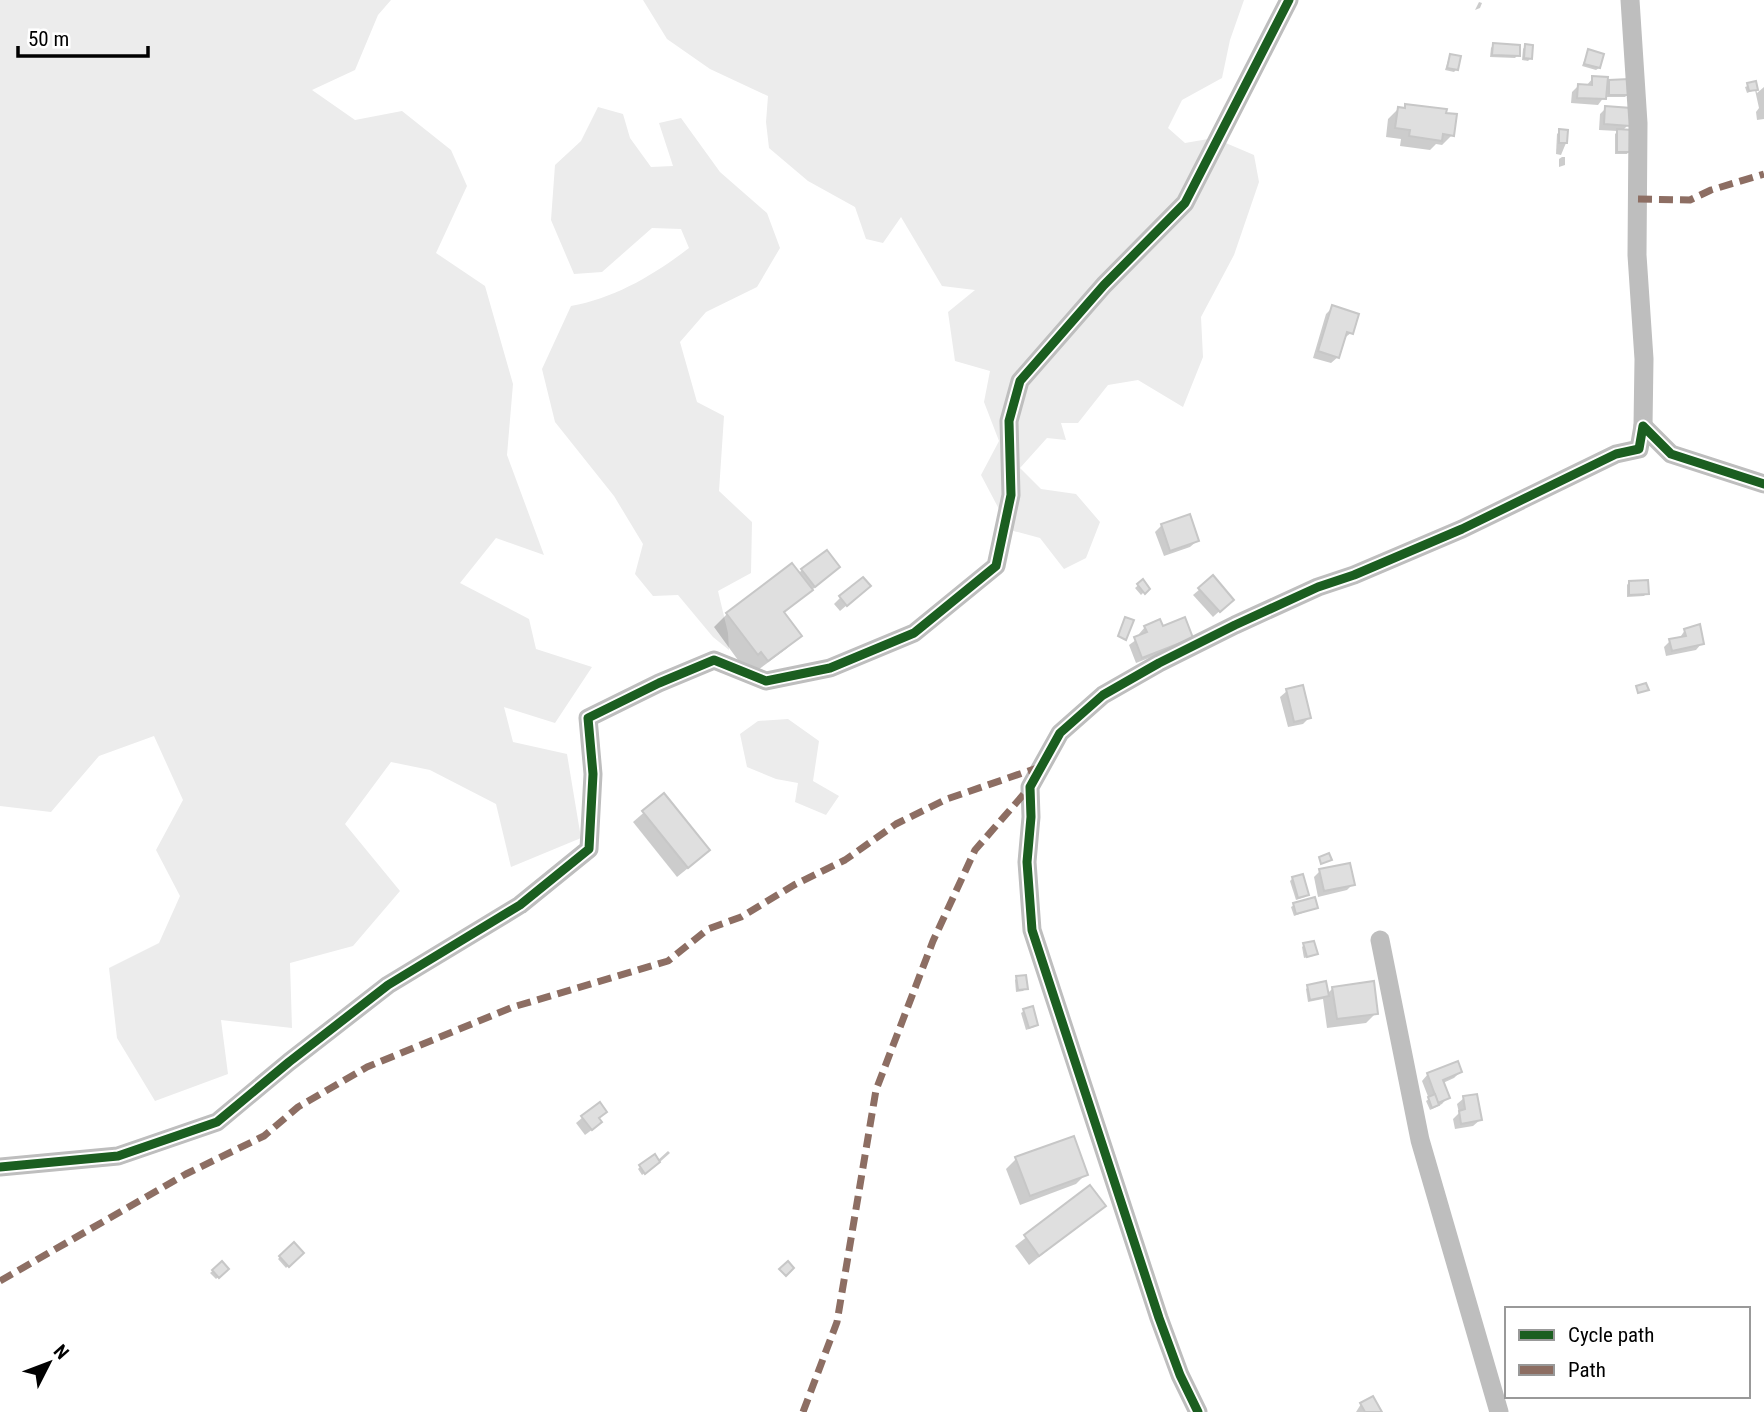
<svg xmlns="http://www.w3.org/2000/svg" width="1764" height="1412" font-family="'Roboto Condensed',sans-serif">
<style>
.green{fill:#ececec}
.shadow{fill:#0003}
.building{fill:#dfdfdf;stroke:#c7c7c7;stroke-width:2}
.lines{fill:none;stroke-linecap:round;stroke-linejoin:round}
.minor{stroke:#bebebe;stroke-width:19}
.quiet{stroke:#8d6e63;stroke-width:7;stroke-dasharray:14 7;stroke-linecap:butt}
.cycleway-casing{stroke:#fff;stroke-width:13}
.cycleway{stroke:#1b5e20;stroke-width:9}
</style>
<rect width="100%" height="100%" fill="#fff"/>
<!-- green -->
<g class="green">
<path d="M0 0H391L378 15 355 70 312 90 355 120 402 111 451 150 467 186 436 253 485 286 513 384 507 455 544 555 496 538 460 583 529 619 536 649 592 667 555 723 504 707 513 742 567 754 581 838 511 867 496 804 430 770 391 762 345 824 400 891 353 946 290 963 292 1028 221 1020 228 1074 155 1101 117 1038 109 968 159 943 180 896 156 850 183 800 154 736 99 756 51 812 0 806Z"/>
<path d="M643 0H1244L1230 40 1222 78 1182 100 1168 128 1185 143 1214 138 1254 155 1259 182 1234 255 1201 317 1203 357 1183 407 1138 380 1108 385 1078 423H1061L1066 440 1047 438 1020 468 1041 489 1076 494 1100 522 1086 558 1064 569 1040 538 1010 530 981 475 999 441 984 402 990 371 955 361 948 312 975 290 942 286 901 217 883 243 866 239 855 207 808 181 769 148 766 122 768 96 710 69 667 39Z"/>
<path d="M598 107 623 114 630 138 651 167 673 166 659 123 681 118 720 172 767 213 780 248 757 287 706 312 680 342 697 402 724 416 719 491 752 522 751 573 718 591 728 633 729 650 713 637 678 595 653 596 635 574 643 544 614 496 555 422 542 369 571 306C615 298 654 275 689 248L681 229 652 228 602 272 574 274 551 220 555 165 581 141Z"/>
<path d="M788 719 819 741 813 781 839 796 826 815 795 802 798 783 776 779 747 767 740 734 758 721Z"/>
</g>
<!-- shadow -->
<g class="shadow">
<path d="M1479 2 1482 3 1480 8 1475 10Z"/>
<path d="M1493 45 1518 55 1515 58 1490 57 1491 48Z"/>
<path d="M1525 46 1531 58 1528 61 1522 60 1523 49Z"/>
<path d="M1588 51 1599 68 1596 70 1582 66Z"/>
<path d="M1450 55 1457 69 1454 72 1445 70Z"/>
<path d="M1593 78 1605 86 1609 82 1628 94 1625 97H1604L1598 105 1571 103 1572 92 1578 86H1586Z"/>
<path d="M1755 83 1757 93 1764 87V119L1757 120 1756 112 1759 108 1755 90 1747 93 1745 87Z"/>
<path d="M1406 106 1452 135 1442 145 1436 144 1430 150 1400 146 1401 139 1386 137 1388 119 1398 109 1402 110Z"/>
<path d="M1606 108 1628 125 1622 131 1629 151 1627 154H1615V134L1618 131 1599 130 1600 114Z"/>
<path d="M1560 131 1566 143 1561 155 1556 154 1557 134Z"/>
<path d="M1562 157H1565V165L1559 167V159Z"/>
<path d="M1333 307 1351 333 1343 339 1338 357 1331 363 1313 358 1326 314Z"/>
<path d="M1162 525 1197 541 1190 547 1164 556 1155 532Z"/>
<path d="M803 570 831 574 783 614 800 636 786 649 754 673 743 667 714 627 727 614Z"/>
<path d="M1142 582 1148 588 1141 595 1135 588Z"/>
<path d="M1629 582 1647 593 1644 596 1627 597V585Z"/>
<path d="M1200 589 1225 606 1213 617 1193 595Z"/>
<path d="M862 592 840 611 834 604 841 597Z"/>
<path d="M1145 627 1162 628 1185 644 1136 663 1129 645 1140 637 1139 634Z"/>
<path d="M1685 630 1702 643 1696 650 1666 656 1664 647 1670 641 1679 639Z"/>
<path d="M1287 691 1309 718 1303 724 1288 727 1280 697Z"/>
<path d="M663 796 698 860 677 877 633 822Z"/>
<path d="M1320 871 1353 884 1347 890 1318 897 1314 877Z"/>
<path d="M1293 878 1307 894 1305 897 1296 900 1290 881Z"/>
<path d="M1294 905 1316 908 1294 916 1291 907Z"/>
<path d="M1304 945 1316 954 1313 956 1304 958 1302 947Z"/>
<path d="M1017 978 1026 988 1023 991 1016 992 1015 980Z"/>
<path d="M1308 987 1327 994 1333 988 1376 1013 1366 1023 1327 1028 1323 999 1308 1002 1306 989Z"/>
<path d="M1024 1011 1036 1025 1034 1027 1026 1030 1021 1013Z"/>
<path d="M1460 1072 1454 1078 1443 1083 1448 1097 1442 1104 1430 1110 1426 1101 1429 1099 1422 1081 1428 1074Z"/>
<path d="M1464 1098 1480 1120 1473 1126 1455 1129 1453 1119 1459 1113 1457 1104Z"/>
<path d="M583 1117 597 1119 593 1129 585 1135 576 1123Z"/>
<path d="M668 1151 670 1153 661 1161 642 1175 638 1169 640 1167 657 1161Z"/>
<path d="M1016 1159 1086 1174 1076 1184 1020 1205 1006 1169Z"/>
<path d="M1090 1188 1103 1206 1029 1265 1015 1246Z"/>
<path d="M294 1244 302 1252 286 1268 278 1259Z"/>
<path d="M222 1263 227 1269 216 1279 210 1273Z"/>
<path d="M1361 1404 1380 1412H1356Z"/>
</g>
<!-- building -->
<g class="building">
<path d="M1493 43 1520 45V56L1492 55Z"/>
<path d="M1525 44 1533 45 1532 59 1524 58Z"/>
<path d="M1588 49 1604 54 1600 68 1584 64Z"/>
<path d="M1450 54 1461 56 1458 70 1447 68Z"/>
<path d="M1592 76 1608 77 1606 99 1577 98 1578 84 1592 85Z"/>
<path d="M1629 79 1630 95H1609V80Z"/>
<path d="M1756 81 1758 90 1749 91 1747 83Z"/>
<path d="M1405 104 1447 109 1446 113 1457 114 1454 136 1443 134 1442 141 1409 136 1410 130 1395 128 1398 107 1405 108Z"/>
<path d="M1605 106 1631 108 1630 126 1604 124Z"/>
<path d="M1559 129 1568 130 1567 143H1559Z"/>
<path d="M1617 129 1632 130 1631 152H1617Z"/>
<path d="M1332 305 1359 314 1353 334 1347 332 1339 358 1318 351Z"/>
<path d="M1190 514 1199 541 1170 551 1161 524Z"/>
<path d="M827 550 840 567 815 587 801 569Z"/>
<path d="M792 563 813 590 784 612 802 636 768 661 761 652 758 655 726 613Z"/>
<path d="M1213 575 1234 600 1220 612 1198 588Z"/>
<path d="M863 577 871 586 847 606 839 596Z"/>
<path d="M1143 579 1150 589 1145 594 1137 584Z"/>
<path d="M1648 580 1649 594 1629 595V581Z"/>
<path d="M1125 617 1134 620 1126 640 1118 636Z"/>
<path d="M1185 617 1193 638 1142 658 1134 637 1147 632 1144 626 1160 619 1163 626Z"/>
<path d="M1700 624 1704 644 1672 651 1669 639 1686 636 1684 629Z"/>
<path d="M1646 683 1649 690 1638 693 1636 686Z"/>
<path d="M1303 685 1311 718 1294 722 1286 689Z"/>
<path d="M664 793 710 850 688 868 642 811Z"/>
<path d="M1329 853 1332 860 1321 864 1319 857Z"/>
<path d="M1350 863 1355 885 1324 891 1319 869Z"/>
<path d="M1303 874 1309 895 1298 898 1292 877Z"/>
<path d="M1315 897 1318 908 1296 914 1293 903Z"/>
<path d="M1314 941 1318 954 1307 957 1303 943Z"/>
<path d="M1026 975 1028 989 1018 990 1016 976Z"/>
<path d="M1326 981 1329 996 1310 1000 1307 985Z"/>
<path d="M1374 981 1378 1014 1337 1019 1332 987Z"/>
<path d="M1033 1006 1038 1025 1029 1028 1023 1009Z"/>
<path d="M1458 1061 1462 1072 1443 1080 1450 1098 1438 1103 1427 1073Z"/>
<path d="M1435 1094 1439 1105 1432 1108 1428 1097Z"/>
<path d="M1477 1094 1482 1120 1461 1124 1459 1111 1465 1109 1463 1096Z"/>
<path d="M600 1102 607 1112 599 1118 602 1122 592 1130 581 1116Z"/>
<path d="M1074 1136 1088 1175 1030 1196 1015 1157Z"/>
<path d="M655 1154 660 1162 645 1174 639 1165Z"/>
<path d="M1090 1185 1106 1206 1039 1256 1024 1235Z"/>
<path d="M294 1242 304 1253 289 1267 279 1256Z"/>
<path d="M222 1261 229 1269 219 1278 212 1270Z"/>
<path d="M788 1261 794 1268 786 1276 779 1269Z"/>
<path d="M1373 1396 1382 1412H1365L1360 1403Z"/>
</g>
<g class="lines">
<!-- minor -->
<g class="minor">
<path d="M1630 0 1638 123 1637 255 1644 359 1643 426"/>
<path d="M1380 940 1420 1140 1499 1412"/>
<path d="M0 1167 118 1156 217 1122 289 1062 388 985 520 905 589 849 593 774 588 718 659 683 714 660 766 681 830 668 914 633 996 566 1011 495 1009 421 1020 381 1104 285 1185 203 1289 0"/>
<path d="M1198 1412 1180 1375 1159 1318 1032 930 1027 862 1031 817 1030 787 1060 733 1103 695 1159 663 1235 625 1318 587 1354 575 1462 529 1616 454 1639 449 1643 426 1671 454 1764 484"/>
</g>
<!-- quiet -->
<g class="quiet">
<path d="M1638 199 1690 200 1711 190 1764 174"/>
<path d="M0 1281 186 1174 264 1136 298 1107 367 1067 513 1007 668 961 708 929 741 917 794 885 845 860 896 824 947 799 1040 767"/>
<path d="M803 1412 837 1322 876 1090 933 941 975 850 1030 787"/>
</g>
<!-- cycleway casing -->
<g class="cycleway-casing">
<g id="cycleway">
<path d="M0 1167 118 1156 217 1122 289 1062 388 985 520 905 589 849 593 774 588 718 659 683 714 660 766 681 830 668 914 633 996 566 1011 495 1009 421 1020 381 1104 285 1185 203 1289 0"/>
<path d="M1198 1412 1180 1375 1159 1318 1032 930 1027 862 1031 817 1030 787 1060 733 1103 695 1159 663 1235 625 1318 587 1354 575 1462 529 1616 454 1639 449 1643 426 1671 454 1764 484"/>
</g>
</g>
<!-- cycleway -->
<use href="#cycleway" class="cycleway"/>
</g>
<!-- legend -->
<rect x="1505" y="1307" width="245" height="91" fill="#ffffff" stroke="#999999" stroke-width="2"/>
<rect x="1519" y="1330" width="35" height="10" fill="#1b5e20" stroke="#999999" stroke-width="2"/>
<text x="1568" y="1342" font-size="21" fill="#000000">Cycle path</text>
<rect x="1519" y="1365" width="35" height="10" fill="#8d6e63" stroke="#999999" stroke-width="2"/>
<text x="1568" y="1377" font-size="21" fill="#000000">Path</text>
<!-- north arrow -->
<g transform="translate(49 1363) rotate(48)" stroke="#ffffff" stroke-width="5" paint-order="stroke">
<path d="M0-5L12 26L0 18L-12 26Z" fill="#000000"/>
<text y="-10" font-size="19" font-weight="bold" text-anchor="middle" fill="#000000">N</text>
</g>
<!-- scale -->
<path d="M18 46v10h130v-10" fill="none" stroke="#000000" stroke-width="3.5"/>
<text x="28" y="46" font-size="21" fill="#000000" stroke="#ffffff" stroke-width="5" paint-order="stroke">50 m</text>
</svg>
